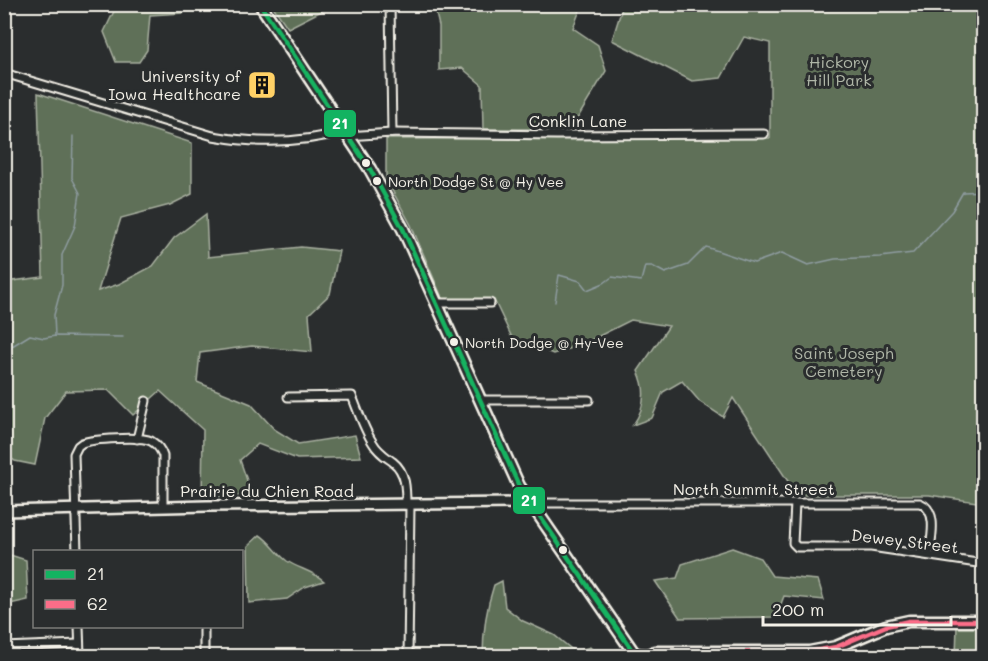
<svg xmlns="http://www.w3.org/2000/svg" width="988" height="661" font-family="Mali,sans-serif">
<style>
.green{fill:#5e7059;stroke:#a9b0a0;stroke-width:1.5}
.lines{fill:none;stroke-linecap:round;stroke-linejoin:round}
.stream{stroke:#8f9ca0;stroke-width:1.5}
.street-casing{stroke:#f4f1e8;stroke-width:11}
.secondary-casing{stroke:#f4f1e8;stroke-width:14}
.primary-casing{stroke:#f4f1e8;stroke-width:15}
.street{stroke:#2a2d2e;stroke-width:7}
.secondary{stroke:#2a2d2e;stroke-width:9}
.primary{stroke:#2a2d2e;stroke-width:10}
.bus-1-casing{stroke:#2a2d2e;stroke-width:9}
.bus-2-casing{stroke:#2a2d2e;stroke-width:9}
.bus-1{stroke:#13b361;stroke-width:4.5}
.bus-2{stroke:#fb6d88;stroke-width:4.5}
.bus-dot{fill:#f4f1e8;stroke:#2a2d2e;stroke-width:2}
.labels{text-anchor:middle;stroke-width:6;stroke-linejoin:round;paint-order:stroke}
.bus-label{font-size:14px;fill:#f4f1e8;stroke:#2a2d2e;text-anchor:start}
.park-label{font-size:16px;fill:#b0b7a8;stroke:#2a2d2e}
.poi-label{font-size:16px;fill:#f4f1e8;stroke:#2a2d2e;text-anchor:end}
.street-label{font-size:16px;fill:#f4f1e8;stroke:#2a2d2e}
.line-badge{stroke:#2a2d2e;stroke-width:2}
.badge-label{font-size:16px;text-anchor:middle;font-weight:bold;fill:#fff}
</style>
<rect width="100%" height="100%" fill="#2a2d2e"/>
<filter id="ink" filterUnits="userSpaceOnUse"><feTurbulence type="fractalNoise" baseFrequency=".0167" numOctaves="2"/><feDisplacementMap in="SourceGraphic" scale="12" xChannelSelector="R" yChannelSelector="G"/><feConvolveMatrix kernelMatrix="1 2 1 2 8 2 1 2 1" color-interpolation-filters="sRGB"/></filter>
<g filter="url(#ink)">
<!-- green -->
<g class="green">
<path d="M117 5H190L183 13 150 15 147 50 139 62H116L104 32Z"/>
<path d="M272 5H333L288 28Z"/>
<path d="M434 5H582L573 28 598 45 606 71 571 129H483L482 85 462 68 439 70V26Z"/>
<path d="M623 5H983V503L929 495H797L733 398 723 417 700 402 682 381 663 392 652 418 633 425C645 408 647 390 638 371L669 326 631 320 583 344 553 354 525 342 516 346 494 300H443L411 225 386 179V139L770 138V43L744 37 721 78 692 81 612 40Z"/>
<path d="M38 93 192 143V194L170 205 121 218 98 291 119 284 153 266 174 238 206 214 208 257 301 247 339 251 330 294 309 314 312 352 252 346 200 353 197 382 251 404 274 429 298 444 355 435 361 457 297 459 258 444 240 460 252 495 202 497 203 430 160 391 133 415 108 390 66 391 45 418 35 465 15 461 5 455V282L43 277Z"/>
<path d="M260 535C271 542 276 553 287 561 299 569 313 571 324 581L305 587 287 599 249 603 248 546Z"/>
<path d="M732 548 760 558 772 576 818 580 824 600 784 596 776 617 680 618 655 581 677 578 682 564Z"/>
<path d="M4 553 26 560 28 600 5 605Z"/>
<path d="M502 581 505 607 523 621 554 635 575 652 590 647 598 656H483C483 631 486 609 494 585Z"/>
<path d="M983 625V656H956L957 626Z"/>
</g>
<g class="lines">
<!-- stream -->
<g class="stream">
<path d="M555 302 559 275 580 281 587 290 604 283 612 277 641 281 645 266H652L665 273 688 265 706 247 754 263 782 253 808 265 835 259 880 257 913 253 952 211 963 192 984 191"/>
<path d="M55 336 54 315 62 285V255L75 226 80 193 72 178 73 136"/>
<path d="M4 351 30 335 44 338 55 336 123 337"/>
</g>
<!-- street casing -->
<g class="street-casing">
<g id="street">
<path d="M390 4 392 133"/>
<path d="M4 73 213 136C258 144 300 144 344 131"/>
<path d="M347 136 392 133 557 135 764 134"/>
<path d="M437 303H490"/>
<path d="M288 397 352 396C358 411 364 429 373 443 378 452 385 456 393 462 406 472 406 489 406 505"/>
<path d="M480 400H589"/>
<path d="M137 439 146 401"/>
<path d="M530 503H920C939 511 931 539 929 555"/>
<path d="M795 503 793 543 797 547H871L984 564"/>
<path d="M77 552 74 454 78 446 82 443C93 439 141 436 151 441 158 445 161 450 163 456V507"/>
<path d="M79 626 80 656"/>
<path d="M204 626V656"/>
<path d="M4 647 79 644"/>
<path d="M408 656 410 505"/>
</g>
</g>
<!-- secondary casing -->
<g class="secondary-casing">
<path id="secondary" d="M4 511 207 506 529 503"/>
</g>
<!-- primary casing -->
<g class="primary-casing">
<g id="primary">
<path d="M260 4 370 169 403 229 519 486 636 656"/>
<path d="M634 654 648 655 655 652H809L836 647 886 626 909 621H984"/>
</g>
</g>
<!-- street -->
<use href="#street" class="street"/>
<!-- secondary -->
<use href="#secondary" class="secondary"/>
<!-- primary -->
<use href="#primary" class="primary"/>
<!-- bus-1 casing -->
<g class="bus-1-casing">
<path id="bus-1" d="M260 4 370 169 403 229 519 486 636 656"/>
</g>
<!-- bus-2 casing -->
<g class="bus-2-casing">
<path id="bus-2" d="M631 656 655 652H809L836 647 886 626 909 621H984"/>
</g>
<!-- bus-1 -->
<use href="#bus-1" class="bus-1"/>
<!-- bus-2 -->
<use href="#bus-2" class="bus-2"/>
</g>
</g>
<!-- icons -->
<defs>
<g id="building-square" transform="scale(1.5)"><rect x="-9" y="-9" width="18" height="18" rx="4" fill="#ffd166" stroke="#2a2d2e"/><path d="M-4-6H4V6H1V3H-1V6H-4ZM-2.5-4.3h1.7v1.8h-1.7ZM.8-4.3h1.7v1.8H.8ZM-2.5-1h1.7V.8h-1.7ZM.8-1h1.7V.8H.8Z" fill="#111"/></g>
</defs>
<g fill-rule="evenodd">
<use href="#building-square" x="262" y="85"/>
</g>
<!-- markers -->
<g class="bus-dot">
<circle cx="366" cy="163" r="5"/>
<circle cx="377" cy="181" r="5"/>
<circle cx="454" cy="342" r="5"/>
<circle cx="563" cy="550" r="5"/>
</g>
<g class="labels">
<!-- bus labels -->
<g class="bus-label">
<text x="388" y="187">North Dodge St @ Hy Vee</text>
<text x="465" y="348">North Dodge @ Hy-Vee</text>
</g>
<!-- park labels -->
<g class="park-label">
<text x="839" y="68">Hickory<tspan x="839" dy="18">Hill Park</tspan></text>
<text x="844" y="359">Saint Joseph<tspan x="844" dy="18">Cemetery</tspan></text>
</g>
<!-- poi labels -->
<g class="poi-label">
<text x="241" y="82">University of<tspan x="241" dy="18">Iowa Healthcare</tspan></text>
</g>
<!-- street labels -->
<g class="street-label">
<text x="578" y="127">Conklin Lane</text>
<text x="754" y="495">North Summit Street</text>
<text x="267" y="497">Prairie du Chien Road</text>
<text transform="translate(905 541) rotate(7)" y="6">Dewey Street</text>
</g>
</g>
<g class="line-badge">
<rect x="323" y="109" width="34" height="29" rx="6" fill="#13b361"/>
<rect x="512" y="486" width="34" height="29" rx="6" fill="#13b361"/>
</g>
<g class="badge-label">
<text x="340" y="129">21</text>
<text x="529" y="506">21</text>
</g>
<!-- margin -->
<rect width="988" height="661" fill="none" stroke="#2a2d2e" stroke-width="24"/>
<rect x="12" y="12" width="964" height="637" fill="none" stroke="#f4f1e8" stroke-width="2" filter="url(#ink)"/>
<!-- legend -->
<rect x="33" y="550" width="210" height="78" fill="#2a2d2e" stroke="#7b7b78" stroke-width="1.5"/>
<rect x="45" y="570" width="30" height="9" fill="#13b361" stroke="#7b7b78" stroke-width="1.5"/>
<text x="87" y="580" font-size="18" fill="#f4f1e8">21</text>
<rect x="45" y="600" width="30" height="9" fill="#fb6d88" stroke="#7b7b78" stroke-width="1.5"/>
<text x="87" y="610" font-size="18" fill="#f4f1e8">62</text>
<!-- scale -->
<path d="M763 616v9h188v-9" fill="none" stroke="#f4f1e8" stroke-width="3"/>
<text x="772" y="616" font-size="18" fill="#f4f1e8" stroke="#2a2d2e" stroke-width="4.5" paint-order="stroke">200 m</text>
</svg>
